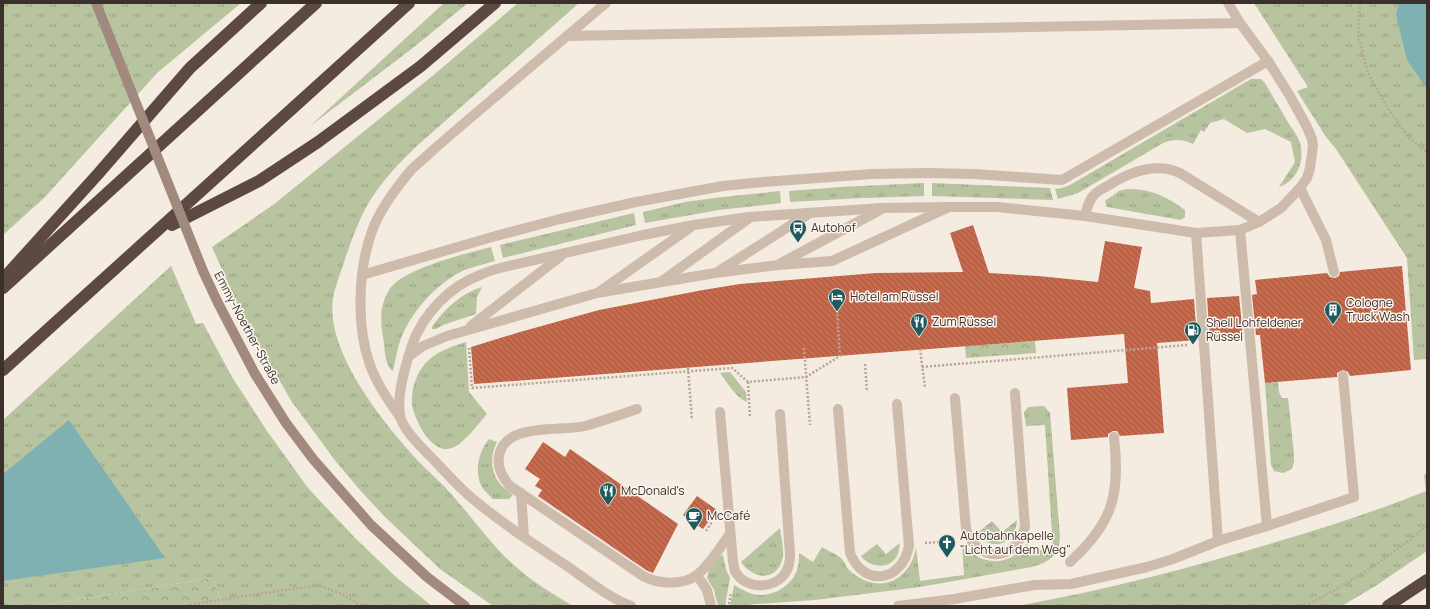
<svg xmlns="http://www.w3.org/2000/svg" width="1430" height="609" font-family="Manrope,sans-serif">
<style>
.grass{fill:url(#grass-tufts)}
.forest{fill:url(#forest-crowns)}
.water{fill:#7fb0b2}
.building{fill:url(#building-back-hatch)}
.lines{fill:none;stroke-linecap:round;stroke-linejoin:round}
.path{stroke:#b9a596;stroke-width:2.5;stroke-dasharray:2 2;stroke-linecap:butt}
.lane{stroke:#cdbbac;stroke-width:10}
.secondary{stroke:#a18a7d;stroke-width:10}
.highway{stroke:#5c4a42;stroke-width:12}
.secondary-bridge{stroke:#a18a7d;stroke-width:10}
.labels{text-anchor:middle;stroke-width:3;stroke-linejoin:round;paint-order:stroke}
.poi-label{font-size:12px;fill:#3b302b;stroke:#fbf5ee;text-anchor:start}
.street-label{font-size:12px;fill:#3b302b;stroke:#fbf5ee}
</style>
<defs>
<pattern id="grass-tufts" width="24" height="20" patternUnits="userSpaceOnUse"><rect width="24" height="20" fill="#b8c4a0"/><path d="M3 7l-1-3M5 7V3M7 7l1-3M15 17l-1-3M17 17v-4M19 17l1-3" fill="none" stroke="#97a083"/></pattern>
<pattern id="forest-crowns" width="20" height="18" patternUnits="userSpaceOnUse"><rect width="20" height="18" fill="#b8c4a0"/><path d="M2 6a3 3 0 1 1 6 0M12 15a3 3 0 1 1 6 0" fill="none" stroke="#97a083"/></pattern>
<pattern id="building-back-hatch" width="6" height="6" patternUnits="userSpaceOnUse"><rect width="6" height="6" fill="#c8694b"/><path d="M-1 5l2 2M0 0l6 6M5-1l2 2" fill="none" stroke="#a4573f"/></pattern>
</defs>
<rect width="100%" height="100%" fill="#f4ebe1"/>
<!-- grass -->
<g class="grass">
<path d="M3 3H241L157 73 45 197 3 235Z"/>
<path d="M444 3H468L414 47 309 127Z"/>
<path d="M518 3H579L419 144C395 167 372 191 359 222 354 233 350 245 346 256 342 270 335 285 333 299 325 353 387 428 422 465 432 475 443 484 452 495 473 518 490 544 514 565 531 581 553 594 573 606H493L440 569 384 516 360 490 337 463 292 402 245 321 212 247 273 205 436 73Z"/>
<path d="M1254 3H1427V359L1414 360 1407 258 1336 149 1326 137 1297 91 1308 87Z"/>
<path d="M1251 79H1261L1265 83C1273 97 1281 110 1289 124 1293 130 1298 136 1300 143 1305 161 1297 181 1279 187L1295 162 1291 142 1265 129 1247 133 1224 119 1210 123 1204 132 1201 130 1193 144C1182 139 1174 139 1163 143L1078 193 1058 199 1055 189 1062 188 1070 185Z"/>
<path d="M924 183V196L863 198 790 202 789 191 841 187Z"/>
<path d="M932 183 1050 188 1053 200 932 196Z"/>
<path d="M1127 189C1152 189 1165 196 1185 210V217L1181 220 1107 207 1105 201 1119 191Z"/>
<path d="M780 191 781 203 719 210 645 223 643 212 685 202 714 198Z"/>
<path d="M634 213 636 225 503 258 500 245Z"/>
<path d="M491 247 495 261C481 265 464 268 452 277 430 291 409 316 400 341 397 351 395 361 393 371 384 365 385 347 383 337 380 321 380 304 389 290 401 269 468 253 491 247Z"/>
<path d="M171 266 196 324 203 323 232 377 267 431 308 488 356 539 396 577 432 606H223L216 586 212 578 38 606H3V420Z"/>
<path d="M482 287 477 297 476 314 443 325 436 329H432V327C444 309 462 293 482 287Z"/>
<path d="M466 342 469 392 487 414C478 424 464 444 452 448 432 456 413 418 412 403 411 386 418 369 430 359 440 350 454 346 466 342Z"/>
<path d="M730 372 746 392 747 402C735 397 727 382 720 373Z"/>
<path d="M1278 382 1279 392 1282 398H1288L1294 454V462L1292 469 1283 473 1274 471 1271 465 1265 383Z"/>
<path d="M1044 406 1050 413 1060 537C1059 556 1049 562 1032 567L920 587 815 600 730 606 734 585C743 590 751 595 761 595 777 595 795 583 798 566 799 562 799 557 799 553L813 562 822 547C828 551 836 554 841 558 843 560 845 563 846 566 849 571 854 575 860 578 887 593 912 575 916 547L920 581 964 575 962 544C981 566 1009 568 1027 543L1028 551 1053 549 1045 425 1026 426 1024 412 1028 407Z"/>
<path d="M489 439 497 442C490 455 490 473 501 485 505 489 509 491 513 495L509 499H493C490 496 487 493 484 490 473 475 478 452 489 439Z"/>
<path d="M1427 473V551L1377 585 1342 606H1017C1105 590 1191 568 1276 542 1327 527 1377 511 1426 491L1424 475Z"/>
<path d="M1017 520C1016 545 992 552 976 534L992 521 1002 532Z"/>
<path d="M780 528C781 537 785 551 782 560 776 582 752 579 741 562Z"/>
<path d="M900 543C899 548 899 552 897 556 889 570 870 568 861 556L877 544 886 554Z"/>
<path d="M723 555 726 570 730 578 725 606H719L717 602 714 590 707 578C708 570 714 557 723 555Z"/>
</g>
<!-- forest -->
<g class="forest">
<path d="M1035 341 1036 353 966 358 965 346Z"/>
<path d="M212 578 216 586 223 606H38Z"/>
</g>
<!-- water -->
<g class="water">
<path d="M1399 3H1427V89L1407 60 1396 15Z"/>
<path d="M69 420 165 558 3 581V474Z"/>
</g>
<!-- building -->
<g class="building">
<path d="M973 225 989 273 1038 276 1098 282 1105 241 1142 247 1134 288 1150 291 1151 303 1194 299 1197 340 1157 343 1164 433 1120 436 1117 431H1113L1108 434V437L1071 440 1067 388 1128 383 1124 334 474 384 471 347 520 332 599 310 703 290 740 284 876 273 963 272 950 233Z"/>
<path d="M1402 266 1411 370 1350 376 1348 372 1343 370 1337 373V377L1265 383 1260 335H1256L1252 295 1257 294 1255 280 1327 273 1330 277 1335 278 1339 276 1340 272Z"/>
<path d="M1239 296 1243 336 1210 339 1207 298Z"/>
<path d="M543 442 565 457 570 449 678 524 653 573 646 570 538 496 542 490 535 486 540 479 525 469Z"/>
<path d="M697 496 717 510 703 529 683 515Z"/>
</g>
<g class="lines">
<!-- path -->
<g class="path">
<path d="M1360 3 1358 35 1368 73 1388 109 1410 139 1427 152"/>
<path d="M469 348 472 388 732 368 748 382 806 377 840 356 837 312"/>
<path d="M804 348 810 425"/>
<path d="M920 349 925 388"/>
<path d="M865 364 867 392"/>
<path d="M922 367 1187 345"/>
<path d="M688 368 692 420"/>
<path d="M748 382 750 417"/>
<path d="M706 531 712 522"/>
<path d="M925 543 954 541"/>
<path d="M729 604 731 592"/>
<path d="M186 606 206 602 318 585 342 594 362 606"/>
<path d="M1305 606C1348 583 1391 558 1427 525"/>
</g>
<!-- lane -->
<g class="lane">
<path d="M567 36 1240 23"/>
<path d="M1300 188 1326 240 1334 272"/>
<path d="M1085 216C1087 208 1089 199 1096 193 1099 190 1105 188 1109 185 1130 172 1156 162 1180 173L1259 222"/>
<path d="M1240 230 1267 526"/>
<path d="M1196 233 1218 541"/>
<path d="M781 263 880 210"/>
<path d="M719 271 810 213"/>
<path d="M362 275 492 237 560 219 636 202 723 186 763 182 872 174 927 173 974 174 1062 180 1268 61"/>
<path d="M662 281 748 219"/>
<path d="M599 292 691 227"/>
<path d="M471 326 561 256"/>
<path d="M408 357 423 346 447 336 597 293 715 273 778 265 832 261 947 208"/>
<path d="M955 398 966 529C977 564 1016 562 1025 527L1015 393"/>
<path d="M637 409C620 415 602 421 585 426 560 432 504 422 499 456 497 468 502 477 510 486L643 576C658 584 682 586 697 575 710 565 720 547 730 534"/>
<path d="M838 409 850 553C864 588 902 582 909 546L897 404"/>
<path d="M720 412 733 562C734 565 734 569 735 571 745 590 775 590 786 572 789 567 790 561 790 554L780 414"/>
<path d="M400 417C388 400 377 384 370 365 356 326 358 270 372 231 380 209 396 188 411 170 417 164 425 158 431 152 450 135 469 119 488 103 528 69 567 36 606 3"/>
<path d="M521 493 524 537"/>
<path d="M1070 562C1114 522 1120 494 1114 437"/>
<path d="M697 575 707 590 711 606"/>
<path d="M631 606C608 597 587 580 567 566 535 545 503 524 473 499 457 486 443 469 428 454 419 445 405 431 401 419 395 398 406 364 412 345 423 314 450 286 480 275 486 272 493 270 500 268L643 235 694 225 749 217 882 208 951 207H997L1085 216 1196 233 1240 230 1259 222 1281 208 1300 188 1307 178 1310 168 1313 146 1312 139 1307 127 1290 96 1268 61 1240 23 1228 3"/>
<path d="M898 606 954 599 1035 585 1071 584 1147 567 1173 559 1218 541 1267 526 1354 497 1343 376"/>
</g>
<!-- secondary -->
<g class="secondary">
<path d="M96 3 124 73"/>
<path d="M203 271 218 303 255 374 286 423 313 459 371 525 427 577 465 606"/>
</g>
<!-- highway -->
<g class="highway">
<path d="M172 225 259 181 318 142 421 66 495 3"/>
<path d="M4 278 98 174 190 68 261 3"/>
<path d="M3 288 316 3"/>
<path d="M3 370 409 3"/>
<path d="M1388 606 1427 580"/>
</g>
<!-- secondary-bridge -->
<path class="secondary-bridge" d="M124 73 203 271"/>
</g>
<!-- icons -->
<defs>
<g id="bus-pin" transform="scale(0.9)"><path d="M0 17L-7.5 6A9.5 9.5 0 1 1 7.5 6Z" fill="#1f5a5e" stroke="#fbf5ee"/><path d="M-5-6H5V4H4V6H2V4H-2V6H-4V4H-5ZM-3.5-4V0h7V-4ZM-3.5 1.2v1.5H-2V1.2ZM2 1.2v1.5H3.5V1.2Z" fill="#fff"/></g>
<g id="hotel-pin" transform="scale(0.9)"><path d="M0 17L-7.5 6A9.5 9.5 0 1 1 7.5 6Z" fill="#1f5a5e" stroke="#fbf5ee"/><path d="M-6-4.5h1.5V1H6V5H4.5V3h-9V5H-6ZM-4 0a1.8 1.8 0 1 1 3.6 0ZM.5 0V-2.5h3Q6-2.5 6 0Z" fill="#fff"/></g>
<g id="building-pin" transform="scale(0.9)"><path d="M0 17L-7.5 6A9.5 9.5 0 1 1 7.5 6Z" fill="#1f5a5e" stroke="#fbf5ee"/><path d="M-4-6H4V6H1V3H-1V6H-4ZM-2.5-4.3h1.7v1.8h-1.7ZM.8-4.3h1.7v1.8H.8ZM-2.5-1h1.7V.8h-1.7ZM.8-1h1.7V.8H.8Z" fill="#fff"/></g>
<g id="restaurant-pin" transform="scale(0.9)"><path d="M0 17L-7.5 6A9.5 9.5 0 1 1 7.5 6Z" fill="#1f5a5e" stroke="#fbf5ee"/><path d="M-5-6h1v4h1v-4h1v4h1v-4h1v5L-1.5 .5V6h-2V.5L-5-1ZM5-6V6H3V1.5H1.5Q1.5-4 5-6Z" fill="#fff"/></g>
<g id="fuel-pin" transform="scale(0.9)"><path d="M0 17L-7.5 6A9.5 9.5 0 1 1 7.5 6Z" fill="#1f5a5e" stroke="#fbf5ee"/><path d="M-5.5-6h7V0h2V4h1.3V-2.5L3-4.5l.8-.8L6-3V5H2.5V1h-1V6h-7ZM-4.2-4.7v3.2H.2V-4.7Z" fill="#fff"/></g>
<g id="cafe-pin" transform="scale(0.9)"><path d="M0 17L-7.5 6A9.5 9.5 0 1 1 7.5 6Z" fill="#1f5a5e" stroke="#fbf5ee"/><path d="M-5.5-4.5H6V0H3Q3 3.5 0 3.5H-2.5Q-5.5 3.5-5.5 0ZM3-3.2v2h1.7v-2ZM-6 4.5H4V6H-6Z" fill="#fff"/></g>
<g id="church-pin" transform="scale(0.9)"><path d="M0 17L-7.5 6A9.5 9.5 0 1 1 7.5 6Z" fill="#1f5a5e" stroke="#fbf5ee"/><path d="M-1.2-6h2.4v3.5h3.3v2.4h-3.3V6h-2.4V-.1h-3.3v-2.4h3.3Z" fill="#fff"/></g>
</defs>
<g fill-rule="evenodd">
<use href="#bus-pin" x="798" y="228"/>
<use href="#hotel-pin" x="837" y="297"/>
<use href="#building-pin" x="1333" y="310"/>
<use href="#restaurant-pin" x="919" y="322"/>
<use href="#fuel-pin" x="1193" y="330"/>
<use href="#restaurant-pin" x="608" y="491"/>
<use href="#cafe-pin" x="694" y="516"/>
<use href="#church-pin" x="947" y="543"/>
</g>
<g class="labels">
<!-- poi labels -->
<g class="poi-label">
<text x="811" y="232">Autohof</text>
<text x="850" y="301">Hotel am Rüssel</text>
<text x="1346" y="307">Cologne<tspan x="1346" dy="14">Truck Wash</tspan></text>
<text x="932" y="326">Zum Rüssel</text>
<text x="1206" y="327">Shell Lohfeldener<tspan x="1206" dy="14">Rüssel</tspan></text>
<text x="621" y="495">McDonald's</text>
<text x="707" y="520">McCafé</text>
<text x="960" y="540">Autobahnkapelle<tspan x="960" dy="14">"Licht auf dem Weg"</tspan></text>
</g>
<!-- street labels -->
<g class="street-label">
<text transform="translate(247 328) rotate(62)" y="4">Emmy-Noether-Straße</text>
</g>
</g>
<!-- border -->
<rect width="1430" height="609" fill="none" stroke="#3b302b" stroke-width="8"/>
</svg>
